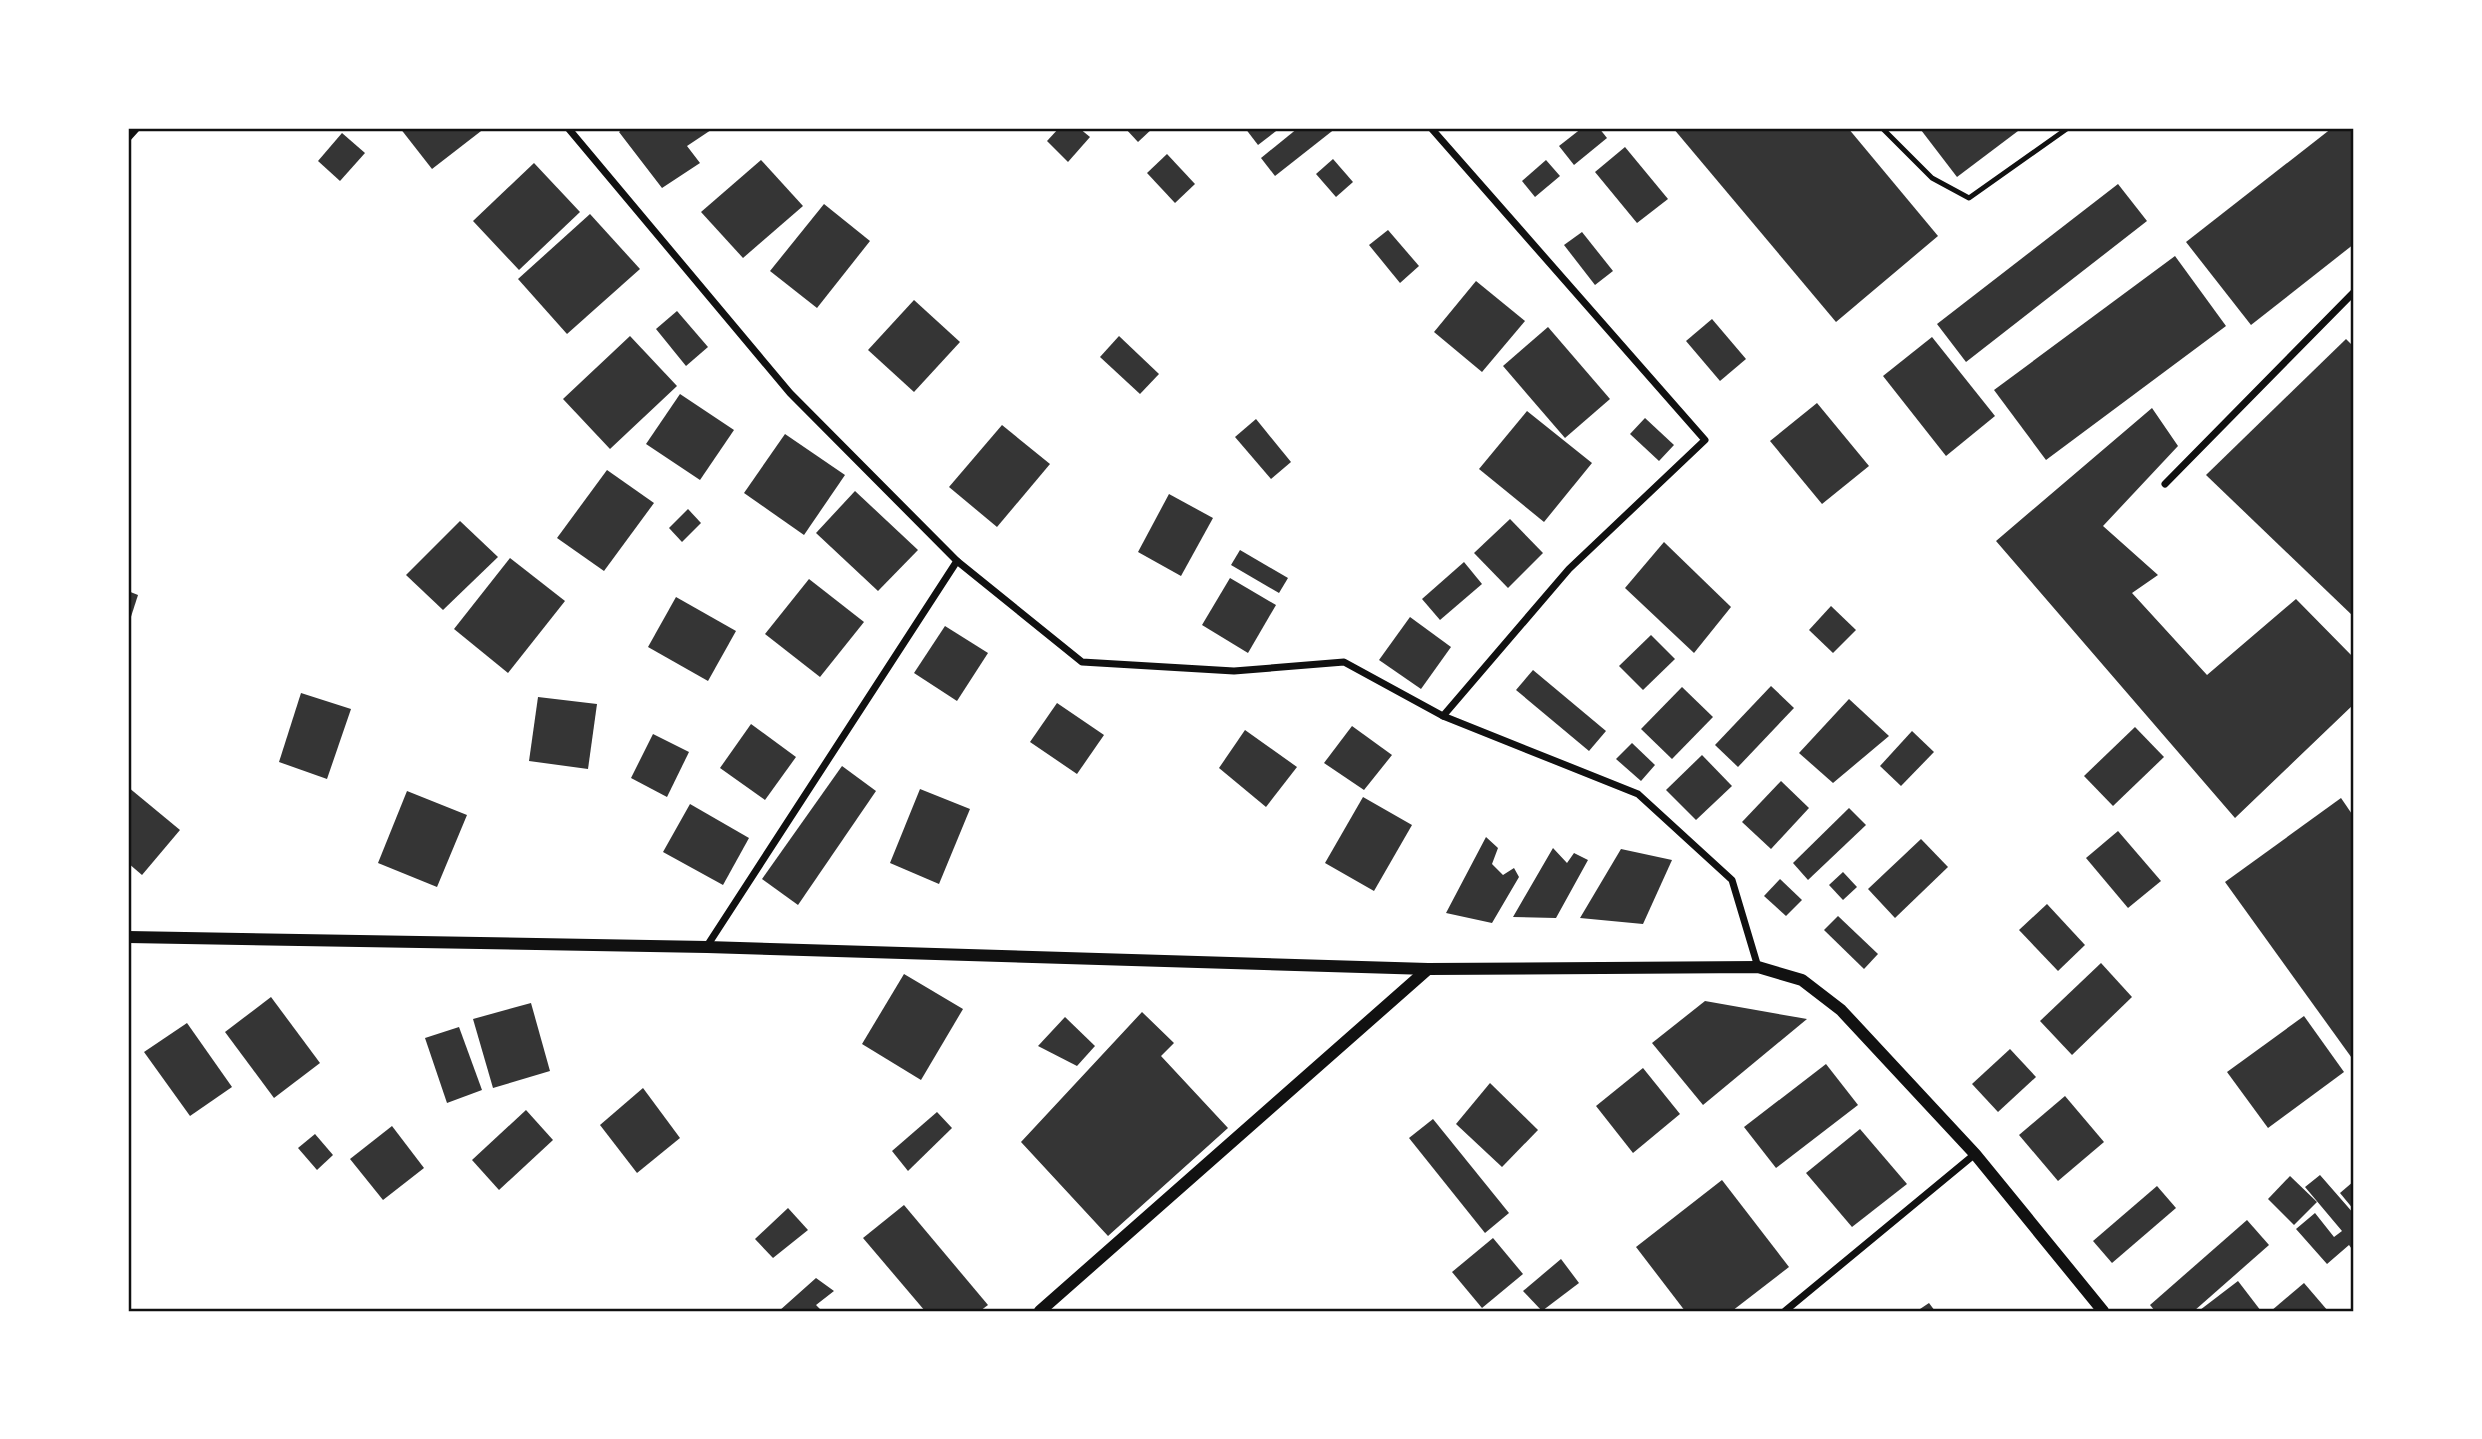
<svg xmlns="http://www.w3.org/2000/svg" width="2482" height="1439" font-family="Cabin,sans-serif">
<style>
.building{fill:#353535}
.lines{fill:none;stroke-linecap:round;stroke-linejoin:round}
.service{stroke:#111;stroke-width:5}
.minor{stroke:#111;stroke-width:7}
.tertiary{stroke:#111;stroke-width:12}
.neatline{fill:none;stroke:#111;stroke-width:2.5}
</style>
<rect width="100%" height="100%" fill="#fff"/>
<!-- building -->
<g class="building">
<path d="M400 128H485L432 169Z"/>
<path d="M624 128H714L687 146 700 163 662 188 619 132Z"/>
<path d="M1059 128H1079L1090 137 1068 162 1047 141Z"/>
<path d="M1125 128H1153L1138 142Z"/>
<path d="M1245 128H1280L1258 145Z"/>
<path d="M1298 128H1336L1275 176 1261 158Z"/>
<path d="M1582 128H1599L1607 138 1574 165 1559 146Z"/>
<path d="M1673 128H1848L1938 236 1836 322Z"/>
<path d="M1923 128H2022L1957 177 1921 130Z"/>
<path d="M2332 128H2354V244L2251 325 2186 242Z"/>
<path d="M342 133 365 153 340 181 318 161Z"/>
<path d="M1625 147 1668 199 1637 223 1595 172Z"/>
<path d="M1167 154 1195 184 1175 203 1147 173Z"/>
<path d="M1333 159 1353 182 1336 197 1316 174Z"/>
<path d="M761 160 803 206 743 258 701 212Z"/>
<path d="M1546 160 1560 176 1535 197 1522 181Z"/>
<path d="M534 163 580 212 519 270 473 221Z"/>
<path d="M2118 184 2147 221 1966 362 1937 324Z"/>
<path d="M824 204 870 241 817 308 770 271Z"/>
<path d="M590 214 640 269 567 334 518 279Z"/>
<path d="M1388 230 1419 266 1400 283 1369 245Z"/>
<path d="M1582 232 1613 271 1595 285 1564 245Z"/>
<path d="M2175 256 2226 326 2046 460 1994 390Z"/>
<path d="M1476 281 1525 321 1482 372 1434 332Z"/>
<path d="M914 300 960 342 914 392 868 350Z"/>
<path d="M677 311 708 347 686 366 656 329Z"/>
<path d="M1712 319 1746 359 1720 381 1686 341Z"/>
<path d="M1548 327 1610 399 1565 438 1503 366Z"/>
<path d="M630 336 677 386 610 449 563 399Z"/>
<path d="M1119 336 1159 374 1140 394 1100 357Z"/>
<path d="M1932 337 1995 416 1946 456 1883 376Z"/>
<path d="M2346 339 2354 347V617L2206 475Z"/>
<path d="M680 394 734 430 700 480 646 444Z"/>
<path d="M1817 403 1869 466 1822 504 1770 441Z"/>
<path d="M2152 408 2178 446 2103 526 2158 575 2132 593 2207 675 2296 599 2354 658V704L2235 818 1996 541Z"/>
<path d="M1527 411 1592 463 1544 522 1479 469Z"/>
<path d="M1645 418 1674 445 1659 461 1630 434Z"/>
<path d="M1256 419 1291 462 1271 479 1235 437Z"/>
<path d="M1002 425 1050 464 997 527 949 487Z"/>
<path d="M785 434 845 475 804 535 744 493Z"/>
<path d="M607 470 654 503 604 571 557 538Z"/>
<path d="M855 491 918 550 878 591 816 533Z"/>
<path d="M1169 494 1213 518 1181 576 1138 552Z"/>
<path d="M688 509 701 523 682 542 669 528Z"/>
<path d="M1510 519 1543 553 1508 588 1474 553Z"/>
<path d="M460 521 498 557 443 610 406 575Z"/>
<path d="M1664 542 1731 607 1694 653 1625 588Z"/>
<path d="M1240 550 1288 578 1279 593 1231 565Z"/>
<path d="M510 558 565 601 508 673 454 629Z"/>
<path d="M1464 562 1482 584 1440 620 1422 599Z"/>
<path d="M1230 578 1276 605 1248 653 1202 625Z"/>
<path d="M809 579 864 622 820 677 765 634Z"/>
<path d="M128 591 138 595 128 626Z"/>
<path d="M676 597 736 631 708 681 648 647Z"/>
<path d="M1831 606 1856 630 1833 653 1809 630Z"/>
<path d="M1410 617 1451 647 1421 689 1379 660Z"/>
<path d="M945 626 988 653 957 701 914 673Z"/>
<path d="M1651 635 1675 659 1643 690 1619 666Z"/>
<path d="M1533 670 1606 731 1589 751 1516 690Z"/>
<path d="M1771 686 1794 708 1738 767 1715 745Z"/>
<path d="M1682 687 1713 717 1672 759 1641 729Z"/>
<path d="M301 693 351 709 327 779 279 762Z"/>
<path d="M538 697 597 704 588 769 529 761Z"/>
<path d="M1849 699 1889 736 1833 783 1799 753Z"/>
<path d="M1057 703 1104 735 1077 774 1030 742Z"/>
<path d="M751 724 796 757 765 800 720 768Z"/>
<path d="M1352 726 1392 755 1364 790 1324 763Z"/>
<path d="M2135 727 2164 757 2113 806 2084 776Z"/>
<path d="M1245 730 1297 767 1266 807 1219 768Z"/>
<path d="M1912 731 1934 752 1901 786 1880 766Z"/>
<path d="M653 734 689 752 667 797 631 778Z"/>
<path d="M1632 743 1655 765 1641 781 1616 759Z"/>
<path d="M1702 755 1732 786 1696 820 1666 790Z"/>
<path d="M842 766 876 791 798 905 762 879Z"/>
<path d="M1781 781 1809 808 1771 849 1742 822Z"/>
<path d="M128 787 180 830 142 875 128 863Z"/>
<path d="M920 789 970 809 939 884 890 863Z"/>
<path d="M407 791 467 815 437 887 378 863Z"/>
<path d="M1363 797 1412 825 1374 891 1325 863Z"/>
<path d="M2341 798 2354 817V1061L2225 882Z"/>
<path d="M690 804 749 838 723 885 663 852Z"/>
<path d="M1849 808 1866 825 1808 880 1793 863Z"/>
<path d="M2118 831 2161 881 2128 908 2086 858Z"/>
<path d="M1486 837 1498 848 1492 864 1503 875 1514 868 1519 877 1492 923 1446 913Z"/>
<path d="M1921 839 1948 867 1895 918 1868 889Z"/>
<path d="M1553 848 1567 863 1574 853 1588 860 1556 918 1513 917Z"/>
<path d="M1621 849 1672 860 1643 924 1580 918Z"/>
<path d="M1843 872 1857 887 1843 900 1829 885Z"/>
<path d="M1780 879 1802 900 1786 916 1764 896Z"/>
<path d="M2047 904 2085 945 2058 971 2019 930Z"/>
<path d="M1838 916 1878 954 1864 969 1824 930Z"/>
<path d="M2101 963 2132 997 2072 1055 2040 1021Z"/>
<path d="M904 974 963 1009 921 1080 862 1044Z"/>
<path d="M271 997 320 1063 274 1098 225 1032Z"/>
<path d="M1705 1001 1807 1019 1703 1105 1652 1043Z"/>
<path d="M531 1003 550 1071 493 1088 473 1019Z"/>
<path d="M1142 1012 1174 1043 1161 1056 1228 1128 1108 1236 1021 1142Z"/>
<path d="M2304 1016 2344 1072 2268 1128 2227 1072Z"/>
<path d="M1065 1017 1095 1046 1077 1066 1038 1046Z"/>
<path d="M187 1023 232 1087 190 1116 144 1052Z"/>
<path d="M459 1027 482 1090 447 1103 425 1038Z"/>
<path d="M2010 1049 2036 1077 1998 1112 1972 1084Z"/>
<path d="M1826 1064 1858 1105 1776 1168 1744 1127Z"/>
<path d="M1643 1068 1680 1114 1633 1153 1596 1106Z"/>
<path d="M1490 1083 1538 1130 1502 1167 1456 1124Z"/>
<path d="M643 1088 680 1138 637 1173 600 1125Z"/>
<path d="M2065 1096 2104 1142 2058 1181 2019 1135Z"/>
<path d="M526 1110 553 1140 499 1190 472 1160Z"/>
<path d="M937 1112 952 1128 908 1171 892 1151Z"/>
<path d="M1433 1119 1509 1213 1485 1233 1409 1138Z"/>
<path d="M392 1126 424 1168 383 1200 350 1159Z"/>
<path d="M1860 1129 1907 1184 1852 1227 1806 1173Z"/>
<path d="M315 1134 333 1155 317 1170 298 1148Z"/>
<path d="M2320 1175 2354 1214V1252L2349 1245 2327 1264 2296 1229 2315 1213 2334 1237 2342 1231 2305 1187Z"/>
<path d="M2290 1176 2317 1202 2294 1225 2268 1199Z"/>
<path d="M1722 1180 1789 1267 1732 1311H1685L1636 1247Z"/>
<path d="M2354 1181V1210L2340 1193Z"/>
<path d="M2157 1186 2176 1208 2112 1263 2093 1241Z"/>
<path d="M904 1205 988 1305 980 1311H925L863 1238Z"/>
<path d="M788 1208 808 1230 773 1258 755 1239Z"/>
<path d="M2247 1220 2269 1245 2194 1311H2155L2150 1305Z"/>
<path d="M1493 1238 1523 1274 1482 1308 1452 1272Z"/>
<path d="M1561 1259 1579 1283 1542 1311 1523 1291Z"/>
<path d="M816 1278 834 1291 816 1305 822 1311H779Z"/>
<path d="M2238 1281 2261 1311H2201L2200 1310Z"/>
<path d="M2304 1283 2328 1311H2271Z"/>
<path d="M1929 1303 1935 1311H1917Z"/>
</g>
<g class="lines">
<!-- service -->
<path class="service" d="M1882 128 1932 178 1969 198 2068 128"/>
<!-- minor -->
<g class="minor">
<path d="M568 128 790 393 957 561 1082 662 1234 671 1344 662 1443 716"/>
<path d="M1431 128 1705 440 1569 569 1443 716 1638 794 1732 880 1758 967"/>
<path d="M128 138 137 128"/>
<path d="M2165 484 2354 292"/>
<path d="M707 946 957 561"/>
<path d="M1785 1311 1975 1154"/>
</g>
<!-- tertiary -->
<g class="tertiary">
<path d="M128 937 707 947 1428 969 1758 967 1802 980 1841 1010 1975 1154 2103 1311"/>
<path d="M1040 1311 1428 969"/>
</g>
</g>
<!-- border -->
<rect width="2482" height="1439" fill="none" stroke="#ffffff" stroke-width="259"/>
<rect x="130" y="130" width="2222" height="1180" class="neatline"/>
</svg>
